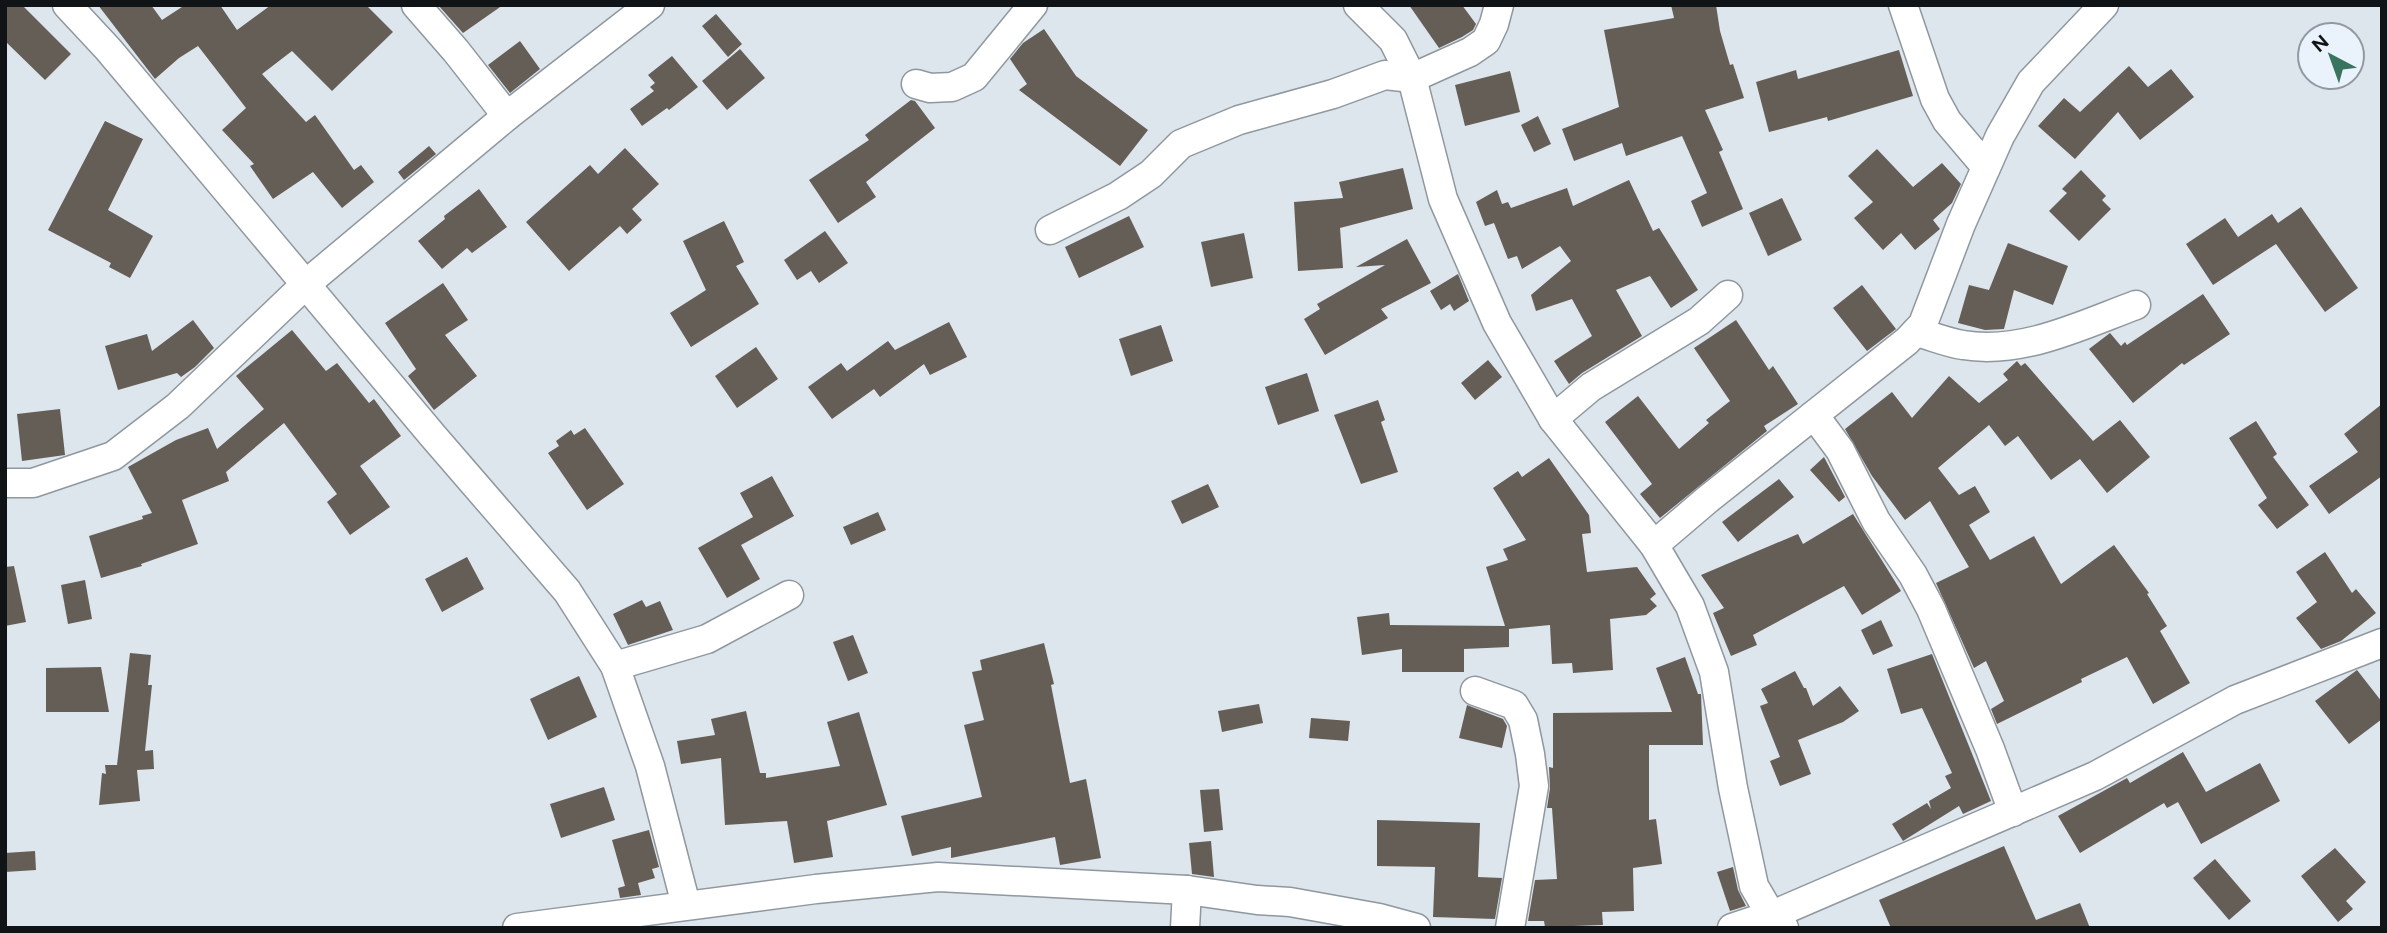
<svg xmlns="http://www.w3.org/2000/svg" width="2387" height="933" font-family="Figtree,sans-serif">
<style>
.building{fill:#655e57}
.lines{fill:none;stroke-linecap:round;stroke-linejoin:round}
.street-casing{stroke:#8f979f;stroke-width:31}
.street{stroke:#fff;stroke-width:28}
</style>
<rect width="100%" height="100%" fill="#dde5ed"/>
<!-- building -->
<g class="building">
<path d="M5 5H22L71 54 45 80 5 41Z"/>
<path d="M98 5H151L162 20 185 5H220L237 30 271 5H366L393 32 332 91 292 51 262 74 306 122 315 115 354 170 361 165 374 182 342 208 313 172 273 199 250 166 254 164 222 130 246 108 198 46 179 58 155 79Z"/>
<path d="M438 5H503L463 33Z"/>
<path d="M1409 5H1462L1476 24 1473 30 1462 37 1439 48Z"/>
<path d="M1671 5H1716L1720 31 1730 65 1733 64 1744 98 1705 110 1723 150 1719 152 1743 209 1702 227 1691 201 1707 193 1682 136 1626 156 1622 143 1574 161 1562 129 1619 107 1604 30 1674 18Z"/>
<path d="M716 14 742 44 728 57 702 26Z"/>
<path d="M1044 29 1076 76 1148 130 1120 166 1019 90 1027 84 1010 59 1023 43Z"/>
<path d="M520 41 540 69 510 93 488 65Z"/>
<path d="M740 49 765 78 727 110 702 81Z"/>
<path d="M1899 50 1913 96 1828 121 1827 117 1769 132 1756 82 1796 70 1798 79Z"/>
<path d="M672 56 698 87 669 110 667 108 642 126 630 109 654 91 650 87 655 83 648 75Z"/>
<path d="M2129 66 2148 87 2171 69 2194 97 2140 140 2118 112 2075 159 2038 126 2064 98 2080 112Z"/>
<path d="M1510 71 1520 112 1465 126 1455 85Z"/>
<path d="M911 100 915 101 935 128 866 182 876 197 838 223 809 180 869 140 865 135Z"/>
<path d="M1538 116 1551 144 1534 152 1521 125Z"/>
<path d="M105 121 143 139 108 210 153 236 130 278 109 267 111 263 48 230Z"/>
<path d="M429 146 436 154 404 180 398 172Z"/>
<path d="M625 148 659 184 632 209 642 220 627 234 620 226 569 271 526 222 590 165 598 174Z"/>
<path d="M1877 149 1913 187 1942 163 1961 184 1952 203 1933 220 1940 229 1915 250 1901 233 1883 250 1854 218 1873 202 1848 176Z"/>
<path d="M1403 168 1413 209 1340 228 1343 268 1298 271 1294 202 1343 198 1339 182Z"/>
<path d="M2081 170 2106 196 2102 200 2111 209 2079 241 2049 211 2067 193 2062 189Z"/>
<path d="M1629 180 1653 231 1659 228 1698 290 1671 308 1650 276 1616 290 1642 336 1582 373 1569 384 1554 361 1592 336 1572 299 1536 311 1531 295 1571 261 1560 246 1522 269 1517 256 1508 259 1494 223 1485 226 1476 202 1497 190 1502 204 1508 202 1511 208 1567 188 1573 206Z"/>
<path d="M479 189 507 227 472 253 467 248 442 269 418 241 445 219 444 216Z"/>
<path d="M1782 198 1802 240 1768 256 1749 213Z"/>
<path d="M2301 207 2358 288 2325 312 2276 244 2213 285 2186 244 2225 218 2238 237 2272 214 2278 223Z"/>
<path d="M1129 216 1144 247 1079 278 1065 247Z"/>
<path d="M724 221 744 262 736 266 759 304 691 347 670 313 706 290 683 241Z"/>
<path d="M825 231 848 263 819 283 811 271 797 280 784 260Z"/>
<path d="M1244 233 1253 278 1211 287 1201 242Z"/>
<path d="M1407 239 1431 283 1381 309 1388 318 1325 355 1304 319 1320 309 1317 304 1385 265 1356 267Z"/>
<path d="M2008 243 2068 266 2053 305 2014 290 2004 329 1985 330 1958 323 1969 285 1989 290Z"/>
<path d="M1458 274 1469 301 1454 311 1450 304 1441 310 1430 291Z"/>
<path d="M443 283 468 320 445 335 477 376 434 410 408 376 416 369 385 323Z"/>
<path d="M1862 285 1896 329 1867 351 1833 308Z"/>
<path d="M2203 294 2230 334 2184 365 2182 363 2133 403 2089 349 2110 333 2121 346 2125 342 2127 345Z"/>
<path d="M193 320 214 348 195 367 181 377 177 373 118 390 105 346 147 334 152 351Z"/>
<path d="M1736 320 1769 370 1773 366 1798 404 1764 426 1767 431 1660 518 1640 494 1652 484 1605 422 1638 396 1679 449 1709 423 1706 420 1730 401 1694 348Z"/>
<path d="M949 322 967 357 930 375 924 364 880 397 874 389 832 419 808 387 841 363 847 371 888 341 895 350Z"/>
<path d="M1161 325 1173 361 1131 376 1119 339Z"/>
<path d="M292 330 326 371 337 363 369 403 374 399 401 436 360 466 390 507 350 535 327 502 337 494 284 423 226 472 229 481 182 500 198 544 141 564 142 566 101 578 89 536 143 519 142 516 152 513 128 467 176 440 208 428 217 449 264 409 236 376Z"/>
<path d="M756 347 778 379 737 408 715 376Z"/>
<path d="M1488 360 1502 377 1475 400 1461 383Z"/>
<path d="M2017 361 2021 366 2025 363 2093 441 2120 420 2150 457 2107 493 2080 459 2051 480 2018 436 2005 446 1989 425 1938 468 1959 495 1975 486 1990 512 1969 525 1990 560 2034 536 2061 584 2114 545 2149 593 2147 594 2167 626 2160 631 2190 683 2153 704 2127 657 2081 679 2082 682 1997 724 1991 709 2004 701 1986 661 1974 668 1936 583 1969 567 1930 501 1905 520 1872 476 1845 429 1892 392 1912 418 1949 376 1979 403 2008 380 2003 374Z"/>
<path d="M1307 373 1319 411 1278 425 1265 387Z"/>
<path d="M1378 400 1385 420 1381 422 1398 472 1361 484 1334 415Z"/>
<path d="M2382 404V476L2329 514 2309 486 2358 452 2344 434Z"/>
<path d="M60 409 65 455 22 461 17 414Z"/>
<path d="M2256 421 2277 454 2273 457 2309 505 2277 529 2258 505 2267 498 2229 438Z"/>
<path d="M585 428 624 484 587 510 548 453 559 446 556 441 571 430 574 435Z"/>
<path d="M1824 457 1845 497 1839 502 1810 470Z"/>
<path d="M1549 458 1589 515 1591 533 1582 534 1587 572 1637 567 1656 594 1650 599 1657 606 1646 615 1610 619 1613 670 1573 673 1572 663 1552 664 1550 625 1509 629V647L1464 649V672H1402V649L1362 655 1357 617 1389 613 1390 625 1505 626 1486 567 1508 560 1503 549 1526 540 1493 488 1518 471 1522 477Z"/>
<path d="M772 476 794 516 741 545 760 579 727 598 698 548 753 517 740 493Z"/>
<path d="M1779 479 1794 497 1738 542 1722 522Z"/>
<path d="M1208 484 1219 507 1182 524 1171 501Z"/>
<path d="M878 512 886 530 851 545 843 527Z"/>
<path d="M1853 514 1901 591 1862 615 1844 586 1753 635 1757 645 1731 656 1713 613 1724 608 1701 575 1798 534 1803 544Z"/>
<path d="M2325 552 2352 593 2356 589 2376 613 2341 641 2321 649 2296 618 2317 602 2296 572Z"/>
<path d="M467 557 484 589 442 612 425 579Z"/>
<path d="M14 566 26 622 5 626V567Z"/>
<path d="M85 580 92 619 68 624 61 585Z"/>
<path d="M642 600 646 607 660 601 673 630 628 645 613 614Z"/>
<path d="M1881 620 1893 646 1873 655 1861 630Z"/>
<path d="M853 635 868 673 848 681 833 642Z"/>
<path d="M1044 643 1054 684 1051 685 1070 783 1086 779 1101 858 1060 865 1055 837 951 858V847L912 856 901 816 982 797 964 725 984 720 972 672 982 670 980 660Z"/>
<path d="M130 653 151 655 148 685H152L145 751 153 750 154 769 137 770 140 801 99 805 102 773 106 774 105 765H117Z"/>
<path d="M1932 654 1991 801 1963 814 1959 806 1903 841 1892 824 1927 803 1931 809 1929 801 1951 788 1945 776 1952 773 1922 708 1901 714 1887 669Z"/>
<path d="M1685 657 1698 694H1701L1703 745H1649V820L1656 819 1662 864 1633 868 1634 911 1602 912 1603 925 1545 927 1544 921H1528L1535 880 1557 879 1552 808H1547L1550 788 1549 767 1553 768V713L1672 712 1656 668Z"/>
<path d="M101 667 109 712H46V668Z"/>
<path d="M2357 670 2382 702V719L2349 744 2315 701Z"/>
<path d="M1795 671 1804 688H1806L1813 706 1840 686 1859 711 1843 722 1798 740 1811 774 1780 786 1770 761 1780 757 1760 706 1768 703 1761 689Z"/>
<path d="M579 676 597 717 548 740 530 699Z"/>
<path d="M1259 704 1263 723 1222 732 1218 711Z"/>
<path d="M1467 705 1503 719 1507 726 1502 748 1459 738Z"/>
<path d="M746 711 760 773H766V778L840 766 827 722 859 712 887 805 827 821 833 857 794 863 787 821 725 825 721 758 681 764 677 741 715 735 711 719Z"/>
<path d="M1311 718 1350 721 1348 741 1309 738Z"/>
<path d="M2183 752 2206 792 2260 763 2280 801 2201 844 2178 802 2167 808 2164 803 2080 853 2058 816 2127 778 2130 783Z"/>
<path d="M604 787 615 820 561 838 550 804Z"/>
<path d="M1219 789 1223 830 1204 832 1200 790Z"/>
<path d="M1377 820 1480 823 1478 877 1502 878 1495 919 1433 917 1435 867 1377 866Z"/>
<path d="M649 830 659 867 652 869 655 878 638 883 641 895 620 898 618 888 625 886 612 840Z"/>
<path d="M1211 841 1214 877 1192 874 1189 843Z"/>
<path d="M2004 846 2036 920 2080 903 2090 928H1891L1879 900Z"/>
<path d="M2335 848 2366 882 2346 901 2353 909 2338 922 2301 876Z"/>
<path d="M35 851 36 870 5 872V853Z"/>
<path d="M2215 859 2251 901 2229 920 2193 878Z"/>
<path d="M1733 867 1738 890 1746 906 1730 911 1717 872Z"/>
</g>
<g class="lines">
<!-- street casing -->
<g class="street-casing">
<g id="street">
<path d="M67 5 108 49 433 436 567 591 615 666 650 766 686 905"/>
<path d="M416 5 456 51 507 116"/>
<path d="M1358 5 1393 40 1412 78 1443 199 1497 323 1553 419 1654 545 1690 606 1714 672 1733 788 1754 886 1771 915 1777 913 1784 928"/>
<path d="M1903 5 1935 99 1947 121 1986 167"/>
<path d="M916 84 930 88 952 87 974 77 1033 5"/>
<path d="M1050 230 1118 196 1151 174 1181 144 1239 120 1333 94 1385 75 1412 78 1470 52 1486 41 1494 24 1499 5"/>
<path d="M1916 332C1932 336 1948 343 1963 345 2022 355 2082 325 2136 305"/>
<path d="M1814 415 1840 450 1876 521 1913 575 1931 609 1990 749 2013 812"/>
<path d="M1553 419 1591 387 1699 321 1728 295"/>
<path d="M5 483H33L113 456 178 406 306 284 507 116 650 5"/>
<path d="M1654 545 1708 499 1907 341 1923 324 1961 224 2000 136 2031 82 2104 5"/>
<path d="M615 666 707 639 789 595"/>
<path d="M1475 691 1514 705 1523 720 1530 754 1534 786 1510 928"/>
<path d="M1777 913 2095 776 2235 700 2382 643"/>
<path d="M517 928 816 889 938 877 1187 890 1257 900 1290 902 1379 918 1416 928"/>
<path d="M1185 928 1187 890"/>
<path d="M1732 928 1771 915"/>
</g>
</g>
<!-- street -->
<use href="#street" class="street"/>
</g>
<!-- border -->
<rect width="2387" height="933" fill="none" stroke="#111417" stroke-width="14"/>
<!-- north arrow -->
<g transform="translate(2331 56) rotate(319)"><circle r="33" fill="#eaf2fb" stroke="#9399a0" stroke-width="2"/>
<path d="M0-5L12 26L0 18L-12 26Z" fill="#39745f"/>
<text y="-10" font-size="19" font-weight="bold" text-anchor="middle" fill="#111417">N</text>
</g>
</svg>
